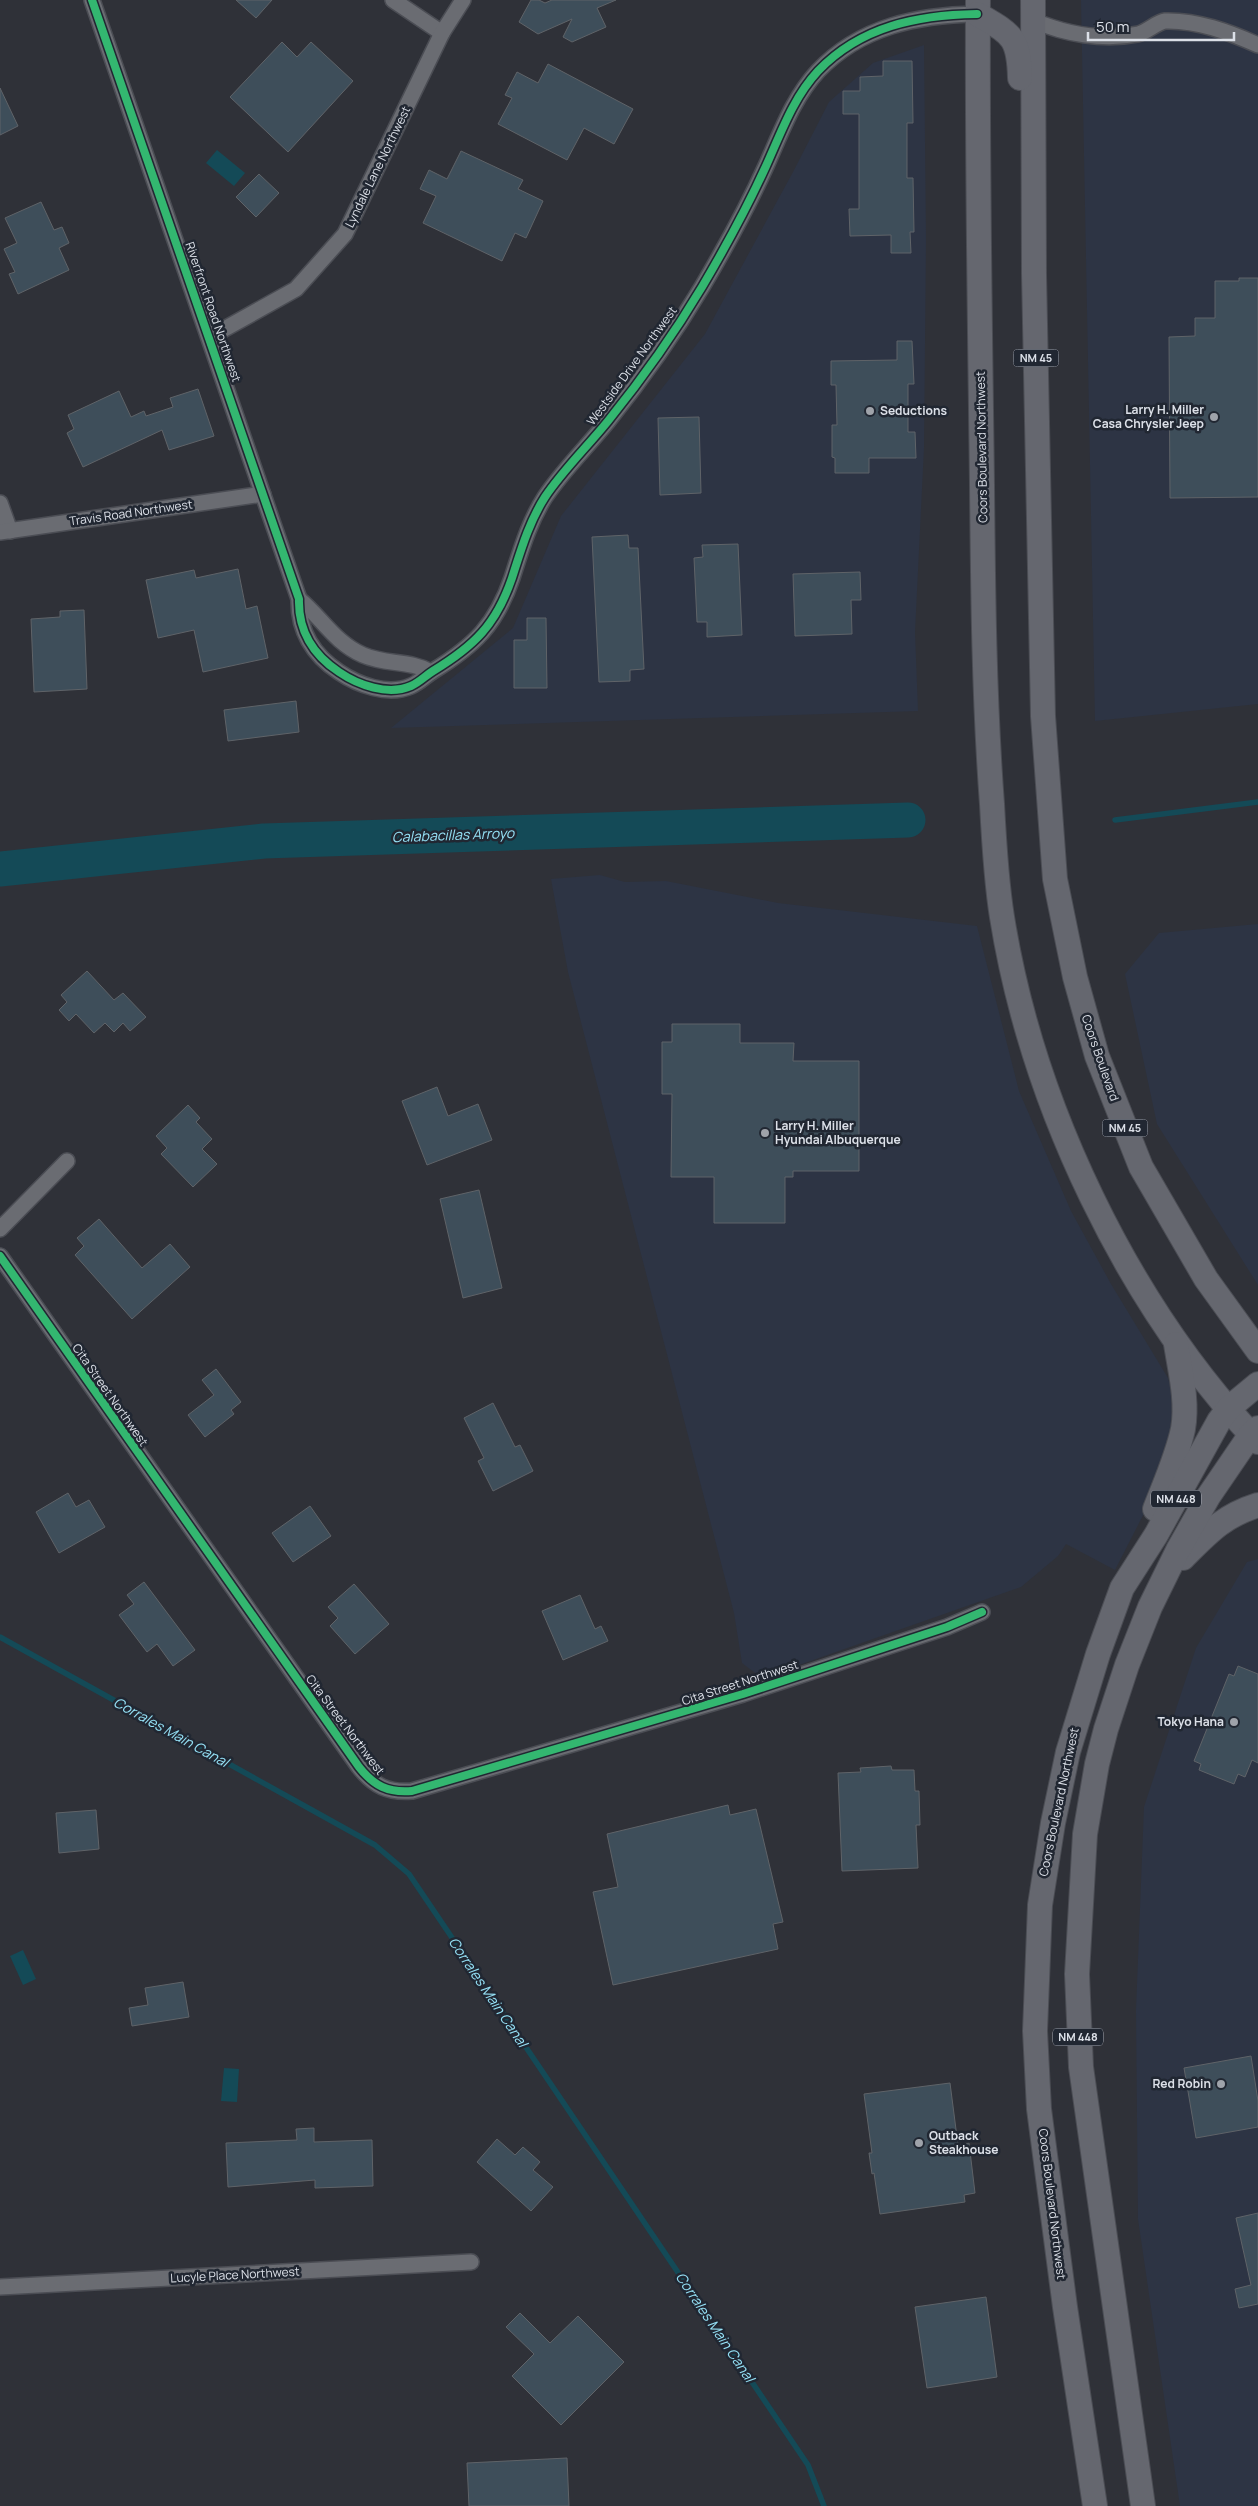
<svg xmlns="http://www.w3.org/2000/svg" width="1258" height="2506" font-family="Manrope,sans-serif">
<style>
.built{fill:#2d3444}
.water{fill:#144a57}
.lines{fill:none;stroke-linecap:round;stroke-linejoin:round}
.stream{stroke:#144a57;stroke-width:5.5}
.river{stroke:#144a57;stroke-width:35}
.building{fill:#3e4e5a;stroke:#5f6368}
.street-casing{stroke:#4b4d54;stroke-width:18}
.primary-casing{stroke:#4b4d54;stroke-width:26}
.street{stroke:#6a6c72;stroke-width:15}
.primary{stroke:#65676f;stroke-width:24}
.cycleway-casing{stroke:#212732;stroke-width:11}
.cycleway{stroke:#33b770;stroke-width:8}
.poi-dot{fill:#9fa3aa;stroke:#212732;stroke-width:2}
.labels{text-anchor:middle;stroke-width:5;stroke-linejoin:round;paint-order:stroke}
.shield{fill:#212732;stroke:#a4a8b1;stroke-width:1}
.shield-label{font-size:11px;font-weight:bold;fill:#dce0e8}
.street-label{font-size:12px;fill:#dce0e8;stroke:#212732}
.poi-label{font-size:12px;font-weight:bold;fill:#dce0e8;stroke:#212732;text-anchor:end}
.water-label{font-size:14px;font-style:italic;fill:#95e1f6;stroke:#212732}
</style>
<rect width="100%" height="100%" fill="#2f3138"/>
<!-- built -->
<g class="built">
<path d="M1081 0H1258V704L1095 721Z"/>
<path d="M924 45 926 239 924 448 915 632 918 711 391 728 513 628 561 516 705 334 793 172 829 102 873 63Z"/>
<path d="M600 875 625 882 666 881 778 903 977 926 1019 1091 1071 1211 1111 1284 1168 1378 1175 1403 1176 1437 1158 1486 1115 1570 1066 1544 1058 1556 1021 1587 762 1678 742 1663 734 1613 568 972 551 879Z"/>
<path d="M1258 924V1285L1157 1124 1125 974 1159 933Z"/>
<path d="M1258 1559V2506H1180L1138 2219 1136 2010 1144 1807 1196 1648 1247 1562Z"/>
</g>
<!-- water -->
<g class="water">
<path d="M217 150 245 173 234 186 206 163Z"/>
<path d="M23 1950 36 1979 23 1985 10 1956Z"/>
<path d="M224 2068 239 2069 237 2102 221 2101Z"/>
</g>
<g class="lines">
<!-- stream -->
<g class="stream">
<path d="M1115 820 1258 802"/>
<path d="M0 1637 375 1845 409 1874 808 2465 824 2506"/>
</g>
<!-- river -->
<path class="river" d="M0 869 264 841 908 820"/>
</g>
<!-- building -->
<g class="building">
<path d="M236 0H272L256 18Z"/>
<path d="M531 0H539L545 3 552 0H616L597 8 606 27 572 42 563 37 572 19 538 34 519 22Z"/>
<path d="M282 42 297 57 311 42 353 81 288 152 230 97Z"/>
<path d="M883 61H912L913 123H907V178H913L914 232H910L911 253H891V235L850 236 849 209H859V114H843V91H860V77L883 76Z"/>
<path d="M548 64 633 109 614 144 584 128 567 160 498 124 512 98 505 95 517 72 538 83Z"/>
<path d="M0 88 18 126 0 135Z"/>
<path d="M461 151 523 180 518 189 543 201 526 238 515 233 502 261 423 223 436 196 420 189 429 170 447 179Z"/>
<path d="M259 174 279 193 256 217 236 197Z"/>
<path d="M41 202 54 230 62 227 69 243 59 248 69 270 18 294 9 274 15 272 4 249 17 243 5 218Z"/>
<path d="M1239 278H1258V497L1170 498 1169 337 1195 336V318H1215V281H1239Z"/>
<path d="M897 341H912L914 384H908V432H915L916 458H869V473H835V458L832 457V425H837L836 385H831V361L897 360Z"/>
<path d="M198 389 214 436 169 450 162 430 83 467 67 433 74 429 68 415 119 391 131 417 144 411 146 416 173 407 170 398Z"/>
<path d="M699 417 701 493 660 495 658 418Z"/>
<path d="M628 535 629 548H638L644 669 630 670V681L599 682 592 537Z"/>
<path d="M738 544 742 635 707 637V622H697L694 558 703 557 702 545Z"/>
<path d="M238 569 246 609 257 606 268 658 203 672 194 630 158 638 146 580 194 570 196 578Z"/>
<path d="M860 572 861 600H851L852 634 795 636 793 574Z"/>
<path d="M84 610 87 689 34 692 31 619 60 617V611Z"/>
<path d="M527 618H546L547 688H514V640H527Z"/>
<path d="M296 701 299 732 228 741 224 710Z"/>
<path d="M87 971 114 1000 123 993 146 1017 130 1031 123 1023 114 1032 105 1023 94 1033 76 1014 69 1021 59 1010 67 1002 61 995Z"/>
<path d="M672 1024H740V1043H794L793 1061H859V1171H793V1177H785V1223H714V1177H671L672 1094H662V1042H672Z"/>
<path d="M437 1087 448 1116 478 1104 492 1140 427 1165 402 1101Z"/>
<path d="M188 1105 200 1118 196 1122 212 1139 202 1149 217 1164 193 1187 161 1154 167 1148 156 1136Z"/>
<path d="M479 1190 502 1288 463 1298 440 1199Z"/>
<path d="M99 1219 142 1268 170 1244 190 1267 132 1319 75 1255 84 1246 77 1238Z"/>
<path d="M216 1369 241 1402 231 1410 234 1414 205 1437 188 1415 214 1395 202 1380Z"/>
<path d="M493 1403 515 1447 520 1445 533 1471 493 1491 478 1461 484 1458 464 1418Z"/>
<path d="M68 1493 76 1507 89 1500 105 1527 59 1553 36 1512Z"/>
<path d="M310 1506 331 1536 293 1562 272 1533Z"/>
<path d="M144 1582 195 1650 173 1666 157 1644 147 1652 119 1615 134 1604 127 1595Z"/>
<path d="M354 1584 389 1624 355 1654 330 1626 338 1618 328 1607Z"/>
<path d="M580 1595 595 1629 601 1626 608 1641 563 1660 542 1611Z"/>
<path d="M1238 1666 1258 1674V1763L1252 1760 1245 1777 1238 1774 1234 1784 1199 1770 1201 1764 1194 1761 1229 1674 1234 1676Z"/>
<path d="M891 1766 892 1770H914L915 1791H919L920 1825H916L918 1868 842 1871 838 1773 861 1772 860 1768Z"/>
<path d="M728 1805 730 1815 756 1809 783 1922 773 1924 778 1949 613 1985 593 1892 618 1887 607 1834Z"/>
<path d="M96 1810 99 1849 59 1853 56 1813Z"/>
<path d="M183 1982 189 2017 132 2026 129 2008 148 2005 145 1988Z"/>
<path d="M1251 2056 1258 2101V2127L1196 2138 1184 2068Z"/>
<path d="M950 2083 958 2145 969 2143 975 2193 964 2195 965 2202 880 2214 874 2173 872 2174 869 2153H872L864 2094Z"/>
<path d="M314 2128V2142L372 2140 373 2186 315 2188V2180L228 2187 226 2143 297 2140 296 2129Z"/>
<path d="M497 2139 515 2155 523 2147 540 2162 533 2170 553 2187 531 2211 477 2162Z"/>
<path d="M1258 2213V2304L1239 2308 1235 2289 1251 2285 1236 2218Z"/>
<path d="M986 2297 997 2377 927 2388 915 2307Z"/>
<path d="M520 2313 550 2343 578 2316 624 2362 561 2425 512 2376 534 2354 506 2327Z"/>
<path d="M567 2458 569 2506H469L467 2463Z"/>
</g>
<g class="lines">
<!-- street casing -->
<g class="street-casing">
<g id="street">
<path d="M92 0 299 599C298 630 313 655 339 672 358 685 388 696 411 686 420 682 425 676 433 671 474 646 496 625 512 578 521 550 529 522 545 497 563 470 587 447 608 421 642 379 674 334 702 287 725 248 747 208 766 166 781 133 793 98 818 71 861 26 918 15 977 14"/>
<path d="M393 0 442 33"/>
<path d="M1032 20C1065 34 1103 41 1138 34 1147 32 1157 22 1165 21 1197 20 1229 32 1258 45"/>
<path d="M210 337 296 289 345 234 442 33 463 0"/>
<path d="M0 503 10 531"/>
<path d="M0 532 263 494"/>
<path d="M299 599C321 617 335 643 363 655 386 665 410 660 431 672"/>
<path d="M0 1229 67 1161"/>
<path d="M0 1256 359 1767C374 1786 388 1793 412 1791L743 1694 947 1627 982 1612"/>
<path d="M0 2287 471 2262"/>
</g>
</g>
<!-- primary casing -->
<g class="primary-casing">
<g id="primary">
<path d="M978 0C977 162 980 324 982 485 983 592 984 698 992 804 994 842 996 880 1002 917 1032 1104 1127 1304 1258 1442"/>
<path d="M1033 0 1034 274 1043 716 1055 879 1075 977 1097 1056 1141 1167 1206 1279 1258 1351"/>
<path d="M977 14C1011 34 1019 36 1020 78"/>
<path d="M1155 1509C1165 1483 1177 1457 1183 1429 1188 1401 1180 1370 1176 1344"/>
<path d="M1183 1558C1208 1533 1223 1516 1258 1505"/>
<path d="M1095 2506 1065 2307 1039 2109 1035 2031 1040 1905 1053 1823 1068 1752 1098 1654 1122 1588 1156 1535 1219 1421 1229 1408 1258 1384"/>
<path d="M1143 2506 1081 2067 1077 1974 1085 1834 1097 1764 1106 1729 1127 1665 1150 1607 1178 1550 1208 1497 1251 1434 1258 1428"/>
</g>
</g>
<!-- street -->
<use href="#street" class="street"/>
<!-- primary -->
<use href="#primary" class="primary"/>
<!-- cycleway casing -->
<g class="cycleway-casing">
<g id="cycleway">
<path d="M92 0 299 599C298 630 313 655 339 672 358 685 388 696 411 686 420 682 425 676 433 671 474 646 496 625 512 578 521 550 529 522 545 497 563 470 587 447 608 421 642 379 674 334 702 287 725 248 747 208 766 166 781 133 793 98 818 71 861 26 918 15 977 14"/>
<path d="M0 1256 359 1767C374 1786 388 1793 412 1791L743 1694 947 1627 982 1612"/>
</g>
</g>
<!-- cycleway -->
<use href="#cycleway" class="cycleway"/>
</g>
<!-- markers -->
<g class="poi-dot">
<circle cx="870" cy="411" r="5"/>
<circle cx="1214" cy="417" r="5"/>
<circle cx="765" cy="1133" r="5"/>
<circle cx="1234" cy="1722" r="5"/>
<circle cx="1221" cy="2084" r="5"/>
<circle cx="919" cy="2143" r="5"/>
</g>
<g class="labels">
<!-- shield labels -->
<g class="shield">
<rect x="1013.5" y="349.5" width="45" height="17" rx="4"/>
<rect x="1102.5" y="1119.5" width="45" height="17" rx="4"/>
<rect x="1151" y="1490.5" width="50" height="17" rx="4"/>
<rect x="1053" y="2028.5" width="50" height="17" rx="4"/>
</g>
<g class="shield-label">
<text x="1036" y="362">NM 45</text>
<text x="1125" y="1132">NM 45</text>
<text x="1176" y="1503">NM 448</text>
<text x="1078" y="2041">NM 448</text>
</g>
<!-- street labels -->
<g class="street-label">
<text transform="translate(378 167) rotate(-64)" y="4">Lyndale Lane Northwest</text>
<text transform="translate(213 312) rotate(71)" y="4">Riverfront Road Northwest</text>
<text transform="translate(632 366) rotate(-54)" y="4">Westside Drive Northwest</text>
<text transform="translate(982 447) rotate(-91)" y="4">Coors Boulevard Northwest</text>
<text transform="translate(131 513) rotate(-8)" y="4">Travis Road Northwest</text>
<text transform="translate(1100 1058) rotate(71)" y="4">Coors Boulevard</text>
<text transform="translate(110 1395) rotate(55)" y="4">Cita Street Northwest</text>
<text transform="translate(740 1683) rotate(-18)" y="4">Cita Street Northwest</text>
<text transform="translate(345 1725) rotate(53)" y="4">Cita Street Northwest</text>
<text transform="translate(1059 1802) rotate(-78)" y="4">Coors Boulevard Northwest</text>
<text transform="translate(1052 2204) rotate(83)" y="4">Coors Boulevard Northwest</text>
<text transform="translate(235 2275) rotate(-3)" y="4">Lucyle Place Northwest</text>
</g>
<!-- poi labels -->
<g class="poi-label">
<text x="1204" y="414">Larry H. Miller<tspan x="1204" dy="14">Casa Chrysler Jeep</tspan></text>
<text x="880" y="415" text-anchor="start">Seductions</text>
<text x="775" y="1130" text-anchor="start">Larry H. Miller<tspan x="775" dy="14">Hyundai Albuquerque</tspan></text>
<text x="1224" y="1726">Tokyo Hana</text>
<text x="1211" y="2088">Red Robin</text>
<text x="929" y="2140" text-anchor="start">Outback<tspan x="929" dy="14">Steakhouse</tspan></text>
</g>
<!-- water labels -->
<g class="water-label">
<text transform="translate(453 835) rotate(-2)" y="5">Calabacillas Arroyo</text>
<text transform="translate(171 1732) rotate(29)" y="5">Corrales Main Canal</text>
<text transform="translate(488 1992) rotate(56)" y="5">Corrales Main Canal</text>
<text transform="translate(715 2327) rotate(56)" y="5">Corrales Main Canal</text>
</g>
</g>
<!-- scale -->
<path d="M1088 32v8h146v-8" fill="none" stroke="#dce0e8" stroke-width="2.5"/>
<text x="1096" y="32" font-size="15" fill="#dce0e8" stroke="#212732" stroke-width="4" paint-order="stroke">50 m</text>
</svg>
